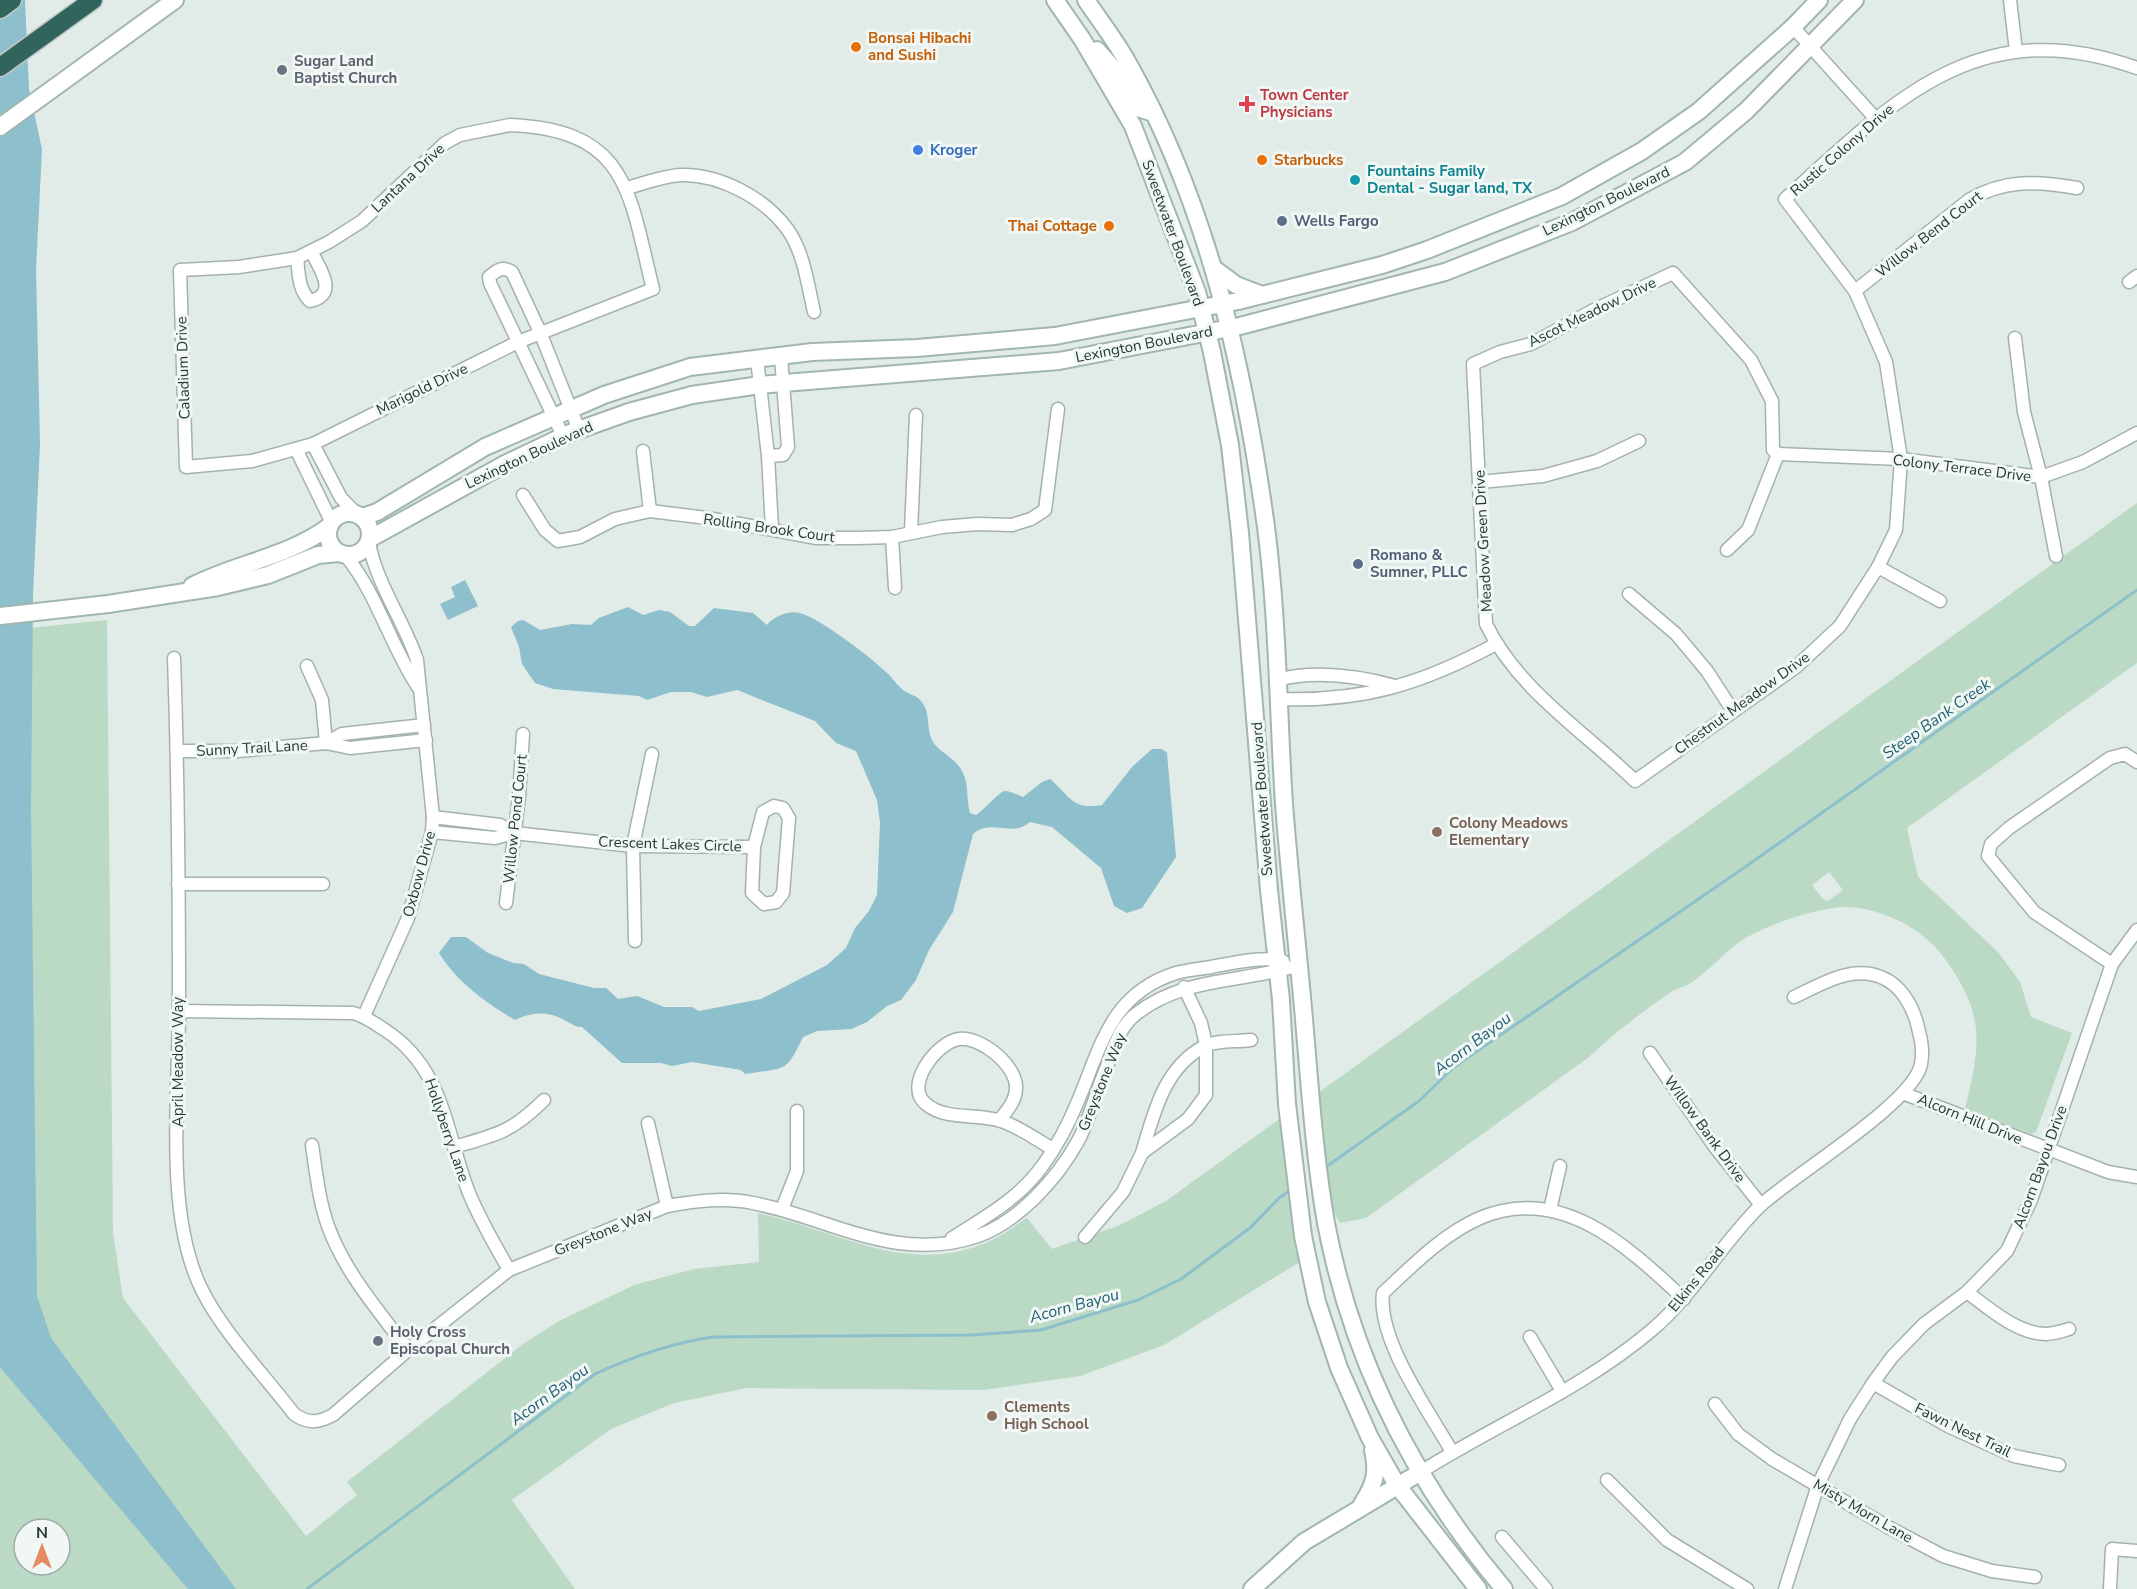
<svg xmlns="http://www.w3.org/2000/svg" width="2137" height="1589" font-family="'Nunito Sans',sans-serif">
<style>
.green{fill:#bbdac5;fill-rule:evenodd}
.water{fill:#8dbfcc}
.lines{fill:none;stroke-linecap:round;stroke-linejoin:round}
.stream{stroke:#8dbfcc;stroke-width:3}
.street-casing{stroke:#a4b2ae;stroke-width:15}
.secondary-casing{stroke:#a1b6af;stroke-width:20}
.highway-casing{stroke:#c1c8c6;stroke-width:21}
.street{stroke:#fff;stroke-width:12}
.secondary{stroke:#fff;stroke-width:16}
.highway{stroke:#31645c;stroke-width:18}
.food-dot{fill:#e8710a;stroke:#f1f7f5;stroke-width:2}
.worship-dot{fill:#6b7280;stroke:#f1f7f5;stroke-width:2}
.health-dot{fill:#e0444e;stroke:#f1f7f5;stroke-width:2}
.shop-dot{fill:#3f7fe0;stroke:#f1f7f5;stroke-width:2}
.culture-dot{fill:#0f9aa8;stroke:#f1f7f5;stroke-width:2}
.service-dot{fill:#5c6f8a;stroke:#f1f7f5;stroke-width:2}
.education-dot{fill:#8d6e63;stroke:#f1f7f5;stroke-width:2}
.labels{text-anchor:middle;stroke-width:6;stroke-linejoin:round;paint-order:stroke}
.food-label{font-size:15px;font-weight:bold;fill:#c56008;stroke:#f1f7f5;text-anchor:start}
.worship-label{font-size:15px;font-weight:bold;fill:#5b616d;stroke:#f1f7f5;text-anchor:start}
.health-label{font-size:15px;font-weight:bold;fill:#be3a42;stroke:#f1f7f5;text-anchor:start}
.shop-label{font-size:15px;font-weight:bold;fill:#366cbe;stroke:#f1f7f5;text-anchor:start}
.street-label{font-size:15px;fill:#233a35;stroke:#f1f7f5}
.culture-label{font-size:15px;font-weight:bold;fill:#0d838f;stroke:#f1f7f5;text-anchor:start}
.service-label{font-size:15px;font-weight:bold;fill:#4e5e75;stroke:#f1f7f5;text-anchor:start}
.education-label{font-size:15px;font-weight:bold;fill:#785e54;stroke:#f1f7f5;text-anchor:start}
.water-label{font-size:16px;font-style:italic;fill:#216072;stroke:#f1f7f5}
</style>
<rect width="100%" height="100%" fill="#e1ebe7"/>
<!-- green -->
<g class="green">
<path d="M2137 503V663L1907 828 1918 877 1998 952 2020 982 2031 1017 2072 1033 2036 1132 2031 1134 1965 1109C1981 1042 1986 1014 1942 955 1922 928 1881 908 1848 907 1817 907 1770 924 1744 939 1725 951 1710 970 1691 983 1685 987 1677 988 1671 992 1642 1012 1614 1033 1589 1057L1366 1218 1340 1223 1328 1203 1318 1093ZM1829 872 1843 890 1828 901 1823 899 1812 885Z"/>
<path d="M107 620 113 1233 123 1298 306 1536 357 1495 347 1482 523 1344 559 1321 634 1285 694 1269 759 1262 758 1213C837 1230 911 1279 992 1240 1004 1235 1016 1225 1027 1218L1052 1249 1120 1225 1166 1201 1282 1117 1290 1212 1300 1262 1164 1345 1080 1376 984 1390 747 1388 674 1403 611 1429 512 1500 575 1589H0V631ZM24 1529H60V1565H24Z"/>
</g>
<!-- water -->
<g class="water">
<path d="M0 0H25L29 89 42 149 36 269 40 443 33 595 31 809 37 1296 51 1338 236 1589H188L0 1367Z"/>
<path d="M465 580 478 606 448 620 440 604 455 597 451 587Z"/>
<path d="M628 607 643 615 659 610 670 612 689 626H695L714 608 753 613 767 625C773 617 789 610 799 613 817 616 872 658 886 672 892 677 896 684 902 689 907 694 917 695 921 701 931 713 926 727 932 740 937 752 955 756 963 773 969 785 966 800 970 813L976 815C983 811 1000 791 1005 791 1010 791 1018 795 1023 797L1042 782 1050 779C1071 797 1072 810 1102 805L1132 767 1152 749H1162L1167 753 1176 857 1142 908 1127 913 1114 906 1101 868 1052 827 1030 822C1012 838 992 818 973 834L953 912 929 950 916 980 901 1000 887 1006 867 1022 851 1029 817 1031 803 1037C785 1075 785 1067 745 1074L741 1070 692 1062 672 1066 661 1063H622L582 1027C575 1027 574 1025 568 1022 550 1011 533 1011 515 1020 485 1002 458 983 439 953L451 937H466L488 953 513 963 524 964 539 974 594 988H606L618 999 637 996 664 1007H692L699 1011 761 999 827 965 846 948 855 928 869 911 877 895 880 823 877 800 856 751 836 743 815 721 737 690 707 697 691 692H671L647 700 639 696 553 689 535 683 522 664 519 647 511 627 518 621 523 620 540 630 572 624 591 625 599 618Z"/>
</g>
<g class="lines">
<!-- stream -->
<g class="stream">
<path d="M1323 1169 1419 1101 1454 1067 1748 865 2137 590"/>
<path d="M307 1589 595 1374C634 1356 671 1343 713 1337L972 1335 1041 1330 1138 1300 1181 1279 1250 1228 1279 1198 1292 1189"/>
</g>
<!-- street casing -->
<g class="street-casing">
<g id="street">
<path d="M2010 0 2016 51"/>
<path d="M1793 27 1875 118"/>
<path d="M510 125C629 130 629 193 653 289L518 342 313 444 252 461 186 467 180 270 239 267 297 258 329 242 362 221 445 143 460 135Z"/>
<path d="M627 188C645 183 663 176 681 175 720 174 765 198 788 230 804 253 808 286 814 312"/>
<path d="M297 258C299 274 298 289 310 301 339 294 320 269 311 251"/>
<path d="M2129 282 2137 276"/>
<path d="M1855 291 1969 200C2004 179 2038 181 2077 188"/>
<path d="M2015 338 2024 412 2041 477 2056 556"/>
<path d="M757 359 768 456 772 529"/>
<path d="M563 436 490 283 489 277C497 270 502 266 512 272L540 332 579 430"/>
<path d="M313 444 341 498 357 514"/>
<path d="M296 449 332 523"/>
<path d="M643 451 650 511"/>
<path d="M1778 454 1773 450 1772 401 1751 360 1673 273 1592 311 1531 344 1500 352 1473 364 1486 624C1518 690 1584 731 1635 781L1796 667 1840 626 1878 567 1896 530 1901 459 1886 362 1855 291 1785 199C1894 100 1979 11 2137 68"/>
<path d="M1778 454 1901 459 2041 477 2083 462 2137 433"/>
<path d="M768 456 783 455 788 447 781 357"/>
<path d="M1480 482 1543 476 1597 461 1639 441"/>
<path d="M523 495 545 530 558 541 580 537 615 519 650 511 707 518 817 538H857L892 537 942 527 977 524 1012 525 1031 519 1045 510 1058 409"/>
<path d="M911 532 916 415"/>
<path d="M892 537 895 588"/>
<path d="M1727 550 1748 530 1778 454"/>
<path d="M345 555C377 593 390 645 418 687"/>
<path d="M1878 567 1940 601"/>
<path d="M1629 594 1676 634 1707 671 1733 711"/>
<path d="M174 658C178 774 179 891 179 1007 179 1091 164 1215 202 1290 222 1331 265 1376 294 1414 308 1424 318 1423 333 1415L408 1350 509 1270 667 1206C696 1201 724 1197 753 1203 830 1218 896 1264 978 1236 1019 1221 1057 1179 1078 1141 1090 1119 1096 1092 1106 1069 1113 1050 1119 1027 1136 1014 1184 976 1244 983 1299 965"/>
<path d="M307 666 322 700 326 743"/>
<path d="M1277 680C1315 670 1358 676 1395 686"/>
<path d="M1278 699C1363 702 1422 684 1496 644"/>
<path d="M326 743 342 734 424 725"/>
<path d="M177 751H238L326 743 350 748 426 740"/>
<path d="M774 806 783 808 789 818 783 893 776 902 764 904 752 893 754 847 763 812Z"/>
<path d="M433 817 500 825 514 833"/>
<path d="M432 832 495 838 514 833 633 846 754 847"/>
<path d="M178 884H323"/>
<path d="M506 903 519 797 523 734"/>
<path d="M635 941 633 846 652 754"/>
<path d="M2112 964 2034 912 1988 856 1991 844 2009 828 2110 758 2125 754 2137 762"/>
<path d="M179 1011 353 1013C365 1016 374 1023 385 1030 445 1069 445 1132 469 1193 480 1220 495 1245 509 1270"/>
<path d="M364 1016 408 918 432 832 433 817 417 660C404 621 375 581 369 542"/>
<path d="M1650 1053 1715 1147 1761 1205"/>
<path d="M1905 1094 2108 1172 2137 1177"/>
<path d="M1000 1120C1007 1110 1016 1101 1016 1088 1017 1066 981 1036 959 1039 937 1042 903 1086 926 1104 946 1121 978 1113 1001 1121 1018 1126 1037 1140 1053 1149"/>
<path d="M648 1123 667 1206"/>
<path d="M312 1145C316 1172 319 1201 328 1226 345 1273 379 1311 408 1350"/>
<path d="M454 1147C496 1135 512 1132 544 1100"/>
<path d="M1142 1153C1154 1113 1164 1067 1205 1046 1217 1040 1237 1042 1251 1040"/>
<path d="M782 1209 797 1171V1111"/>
<path d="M1550 1210 1560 1166"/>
<path d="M1085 1237 1123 1192 1142 1153 1188 1119 1206 1095V1045L1201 1023 1184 987"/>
<path d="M952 1238C985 1217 1020 1198 1043 1165 1057 1146 1069 1123 1078 1101 1101 1047 1110 994 1176 973 1187 970 1200 969 1211 967 1233 963 1262 956 1283 961"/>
<path d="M1967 1292C1988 1308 2018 1334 2046 1334 2053 1334 2062 1331 2069 1329"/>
<path d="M1530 1337 1562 1391"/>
<path d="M1873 1383 1948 1426 2014 1456 2059 1465"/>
<path d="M1715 1404 1738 1434 1772 1459 1888 1527 1943 1556 1992 1571 2035 1577"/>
<path d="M1452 1452C1429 1411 1377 1340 1383 1293 1412 1266 1443 1234 1480 1218 1562 1183 1629 1248 1684 1299"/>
<path d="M1419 1473C1496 1424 1583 1389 1653 1329 1695 1293 1721 1244 1760 1206 1793 1175 1914 1103 1921 1064 1924 1048 1920 1035 1916 1020 1911 1004 1900 985 1883 978 1852 964 1822 984 1794 997"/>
<path d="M1607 1480 1667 1540 1747 1589"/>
<path d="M1502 1537 1546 1589"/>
<path d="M1785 1589 1818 1485 1850 1419 1873 1383 1892 1357 1924 1324 1967 1292 2007 1251 2031 1200 2112 964 2137 930"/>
<path d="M2110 1589 2112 1549 2137 1551"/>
</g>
</g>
<!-- secondary casing -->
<g class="secondary-casing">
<g id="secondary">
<path d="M1055 0 1082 39 1133 126 1197 292 1212 352 1230 445 1240 533 1269 890 1281 1000 1287 1104 1303 1236 1317 1302 1339 1368 1370 1438 1397 1485 1478 1589"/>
<path d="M1086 0C1100 21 1116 41 1128 63 1208 205 1244 367 1266 527 1278 619 1278 712 1284 804 1289 869 1296 933 1302 997 1309 1072 1313 1148 1326 1223 1352 1360 1414 1482 1504 1589"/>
<path d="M1097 50 1113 68 1138 108 1154 113"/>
<path d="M0 127 175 0"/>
<path d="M1213 268 1236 285 1262 295"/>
<circle cx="349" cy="534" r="21"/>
<path d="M362 517 377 512 485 447 604 395 690 367 812 352 917 348 1055 336 1238 301 1382 265 1427 250 1562 196 1642 151 1699 111 1793 27 1819 0"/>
<path d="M371 538 505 464 570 433 629 412 692 395 760 385 1059 361 1240 326 1445 272 1572 222 1685 162 1746 111 1855 0"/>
<path d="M192 586C237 563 288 557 330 526"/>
<path d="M0 616 108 604 218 587 268 575 318 555 339 553"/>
<path d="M1362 1504C1375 1484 1378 1473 1373 1450"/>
<path d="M1252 1589 1304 1542 1419 1473"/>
</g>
</g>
<!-- highway casing -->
<g class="highway-casing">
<g id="highway">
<path d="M0 9 12 0"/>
<path d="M0 67 93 0"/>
</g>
</g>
<!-- street -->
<use href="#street" class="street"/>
<!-- secondary -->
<use href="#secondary" class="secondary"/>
<!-- highway -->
<use href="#highway" class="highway"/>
</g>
<!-- markers -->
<g class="food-dot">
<circle cx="856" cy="47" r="6"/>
<circle cx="1262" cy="160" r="6"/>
<circle cx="1109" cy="226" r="6"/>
</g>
<g class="worship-dot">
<circle cx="282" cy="70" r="6"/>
<circle cx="378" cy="1341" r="6"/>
</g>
<path class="health-dot" d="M1244 95h6v6h6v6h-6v6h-6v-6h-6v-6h6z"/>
<circle class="shop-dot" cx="918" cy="150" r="6"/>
<circle class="culture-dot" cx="1355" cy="180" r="6"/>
<g class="service-dot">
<circle cx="1282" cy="221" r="6"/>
<circle cx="1358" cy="564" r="6"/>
</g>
<g class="education-dot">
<circle cx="1437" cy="832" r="6"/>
<circle cx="992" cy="1416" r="6"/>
</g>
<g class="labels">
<!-- food labels -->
<g class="food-label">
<text x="868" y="43">Bonsai Hibachi<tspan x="868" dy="17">and Sushi</tspan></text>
<text x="1274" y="165">Starbucks</text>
<text x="1097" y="231" text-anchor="end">Thai Cottage</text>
</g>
<!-- worship labels -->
<g class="worship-label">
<text x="294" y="66">Sugar Land<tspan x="294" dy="17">Baptist Church</tspan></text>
<text x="390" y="1337">Holy Cross<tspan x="390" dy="17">Episcopal Church</tspan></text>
</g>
<!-- health labels -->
<g class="health-label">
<text x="1260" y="100">Town Center<tspan x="1260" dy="17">Physicians</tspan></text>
</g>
<!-- shop labels -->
<g class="shop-label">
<text x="930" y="155">Kroger</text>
</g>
<!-- street labels -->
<g class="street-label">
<text transform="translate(1842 150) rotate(-41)" y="5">Rustic Colony Drive</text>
<text transform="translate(408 178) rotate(-43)" y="5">Lantana Drive</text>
<text transform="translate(1606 201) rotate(-26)" y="5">Lexington Boulevard</text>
<text transform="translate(1173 233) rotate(70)" y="5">Sweetwater Boulevard</text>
<text transform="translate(1929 234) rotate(-38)" y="5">Willow Bend Court</text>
<text transform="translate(1592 312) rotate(-26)" y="5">Ascot Meadow Drive</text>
<text transform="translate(1144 344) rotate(-11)" y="5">Lexington Boulevard</text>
<text transform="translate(183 368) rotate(-92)" y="5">Caladium Drive</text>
<text transform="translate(422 389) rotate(-26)" y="5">Marigold Drive</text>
<text transform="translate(529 455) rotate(-25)" y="5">Lexington Boulevard</text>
<text transform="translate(1962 468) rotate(7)" y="5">Colony Terrace Drive</text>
<text transform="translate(769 528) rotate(8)" y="5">Rolling Brook Court</text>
<text transform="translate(1483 541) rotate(-93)" y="5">Meadow Green Drive</text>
<text transform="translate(1742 703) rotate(-36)" y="5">Chestnut Meadow Drive</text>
<text transform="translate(252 748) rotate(-3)" y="5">Sunny Trail Lane</text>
<text transform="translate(1262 799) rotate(-94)" y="5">Sweetwater Boulevard</text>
<text transform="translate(515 819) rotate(-84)" y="5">Willow Pond Court</text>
<text transform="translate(670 844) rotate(2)" y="5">Crescent Lakes Circle</text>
<text transform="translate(419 874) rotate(-75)" y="5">Oxbow Drive</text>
<text transform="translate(178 1062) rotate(-90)" y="5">April Meadow Way</text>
<text transform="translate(1102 1082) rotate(-68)" y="5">Greystone Way</text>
<text transform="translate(1970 1119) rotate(22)" y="5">Alcorn Hill Drive</text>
<text transform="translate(1705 1129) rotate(54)" y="5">Willow Bank Drive</text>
<text transform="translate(447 1130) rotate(71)" y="5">Hollyberry Lane</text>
<text transform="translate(2040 1167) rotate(-70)" y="5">Alcorn Bayou Drive</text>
<text transform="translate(603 1232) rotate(-22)" y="5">Greystone Way</text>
<text transform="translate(1696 1279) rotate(-51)" y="5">Elkins Road</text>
<text transform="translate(1963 1430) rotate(26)" y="5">Fawn Nest Trail</text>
<text transform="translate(1863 1511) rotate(30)" y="5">Misty Morn Lane</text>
</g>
<!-- culture labels -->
<g class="culture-label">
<text x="1367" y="176">Fountains Family<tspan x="1367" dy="17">Dental - Sugar land, TX</tspan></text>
</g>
<!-- service labels -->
<g class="service-label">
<text x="1294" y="226">Wells Fargo</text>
<text x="1370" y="560">Romano &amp;<tspan x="1370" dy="17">Sumner, PLLC</tspan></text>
</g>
<!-- education labels -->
<g class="education-label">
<text x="1449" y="828">Colony Meadows<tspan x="1449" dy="17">Elementary</tspan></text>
<text x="1004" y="1412">Clements<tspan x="1004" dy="17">High School</tspan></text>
</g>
<!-- water labels -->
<g class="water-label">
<text transform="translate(1936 718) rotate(-35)" y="6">Steep Bank Creek</text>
<text transform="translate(1472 1043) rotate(-37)" y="6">Acorn Bayou</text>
<text transform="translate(1074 1305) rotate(-15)" y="6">Acorn Bayou</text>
<text transform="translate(549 1394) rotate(-36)" y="6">Acorn Bayou</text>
</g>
</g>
<!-- north arrow -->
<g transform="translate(42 1547)"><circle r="28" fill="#f1f7f5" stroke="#9faba8" stroke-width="1.5"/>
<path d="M0-4.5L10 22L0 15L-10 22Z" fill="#e88a61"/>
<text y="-9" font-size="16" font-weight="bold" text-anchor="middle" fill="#233a35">N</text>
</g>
</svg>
